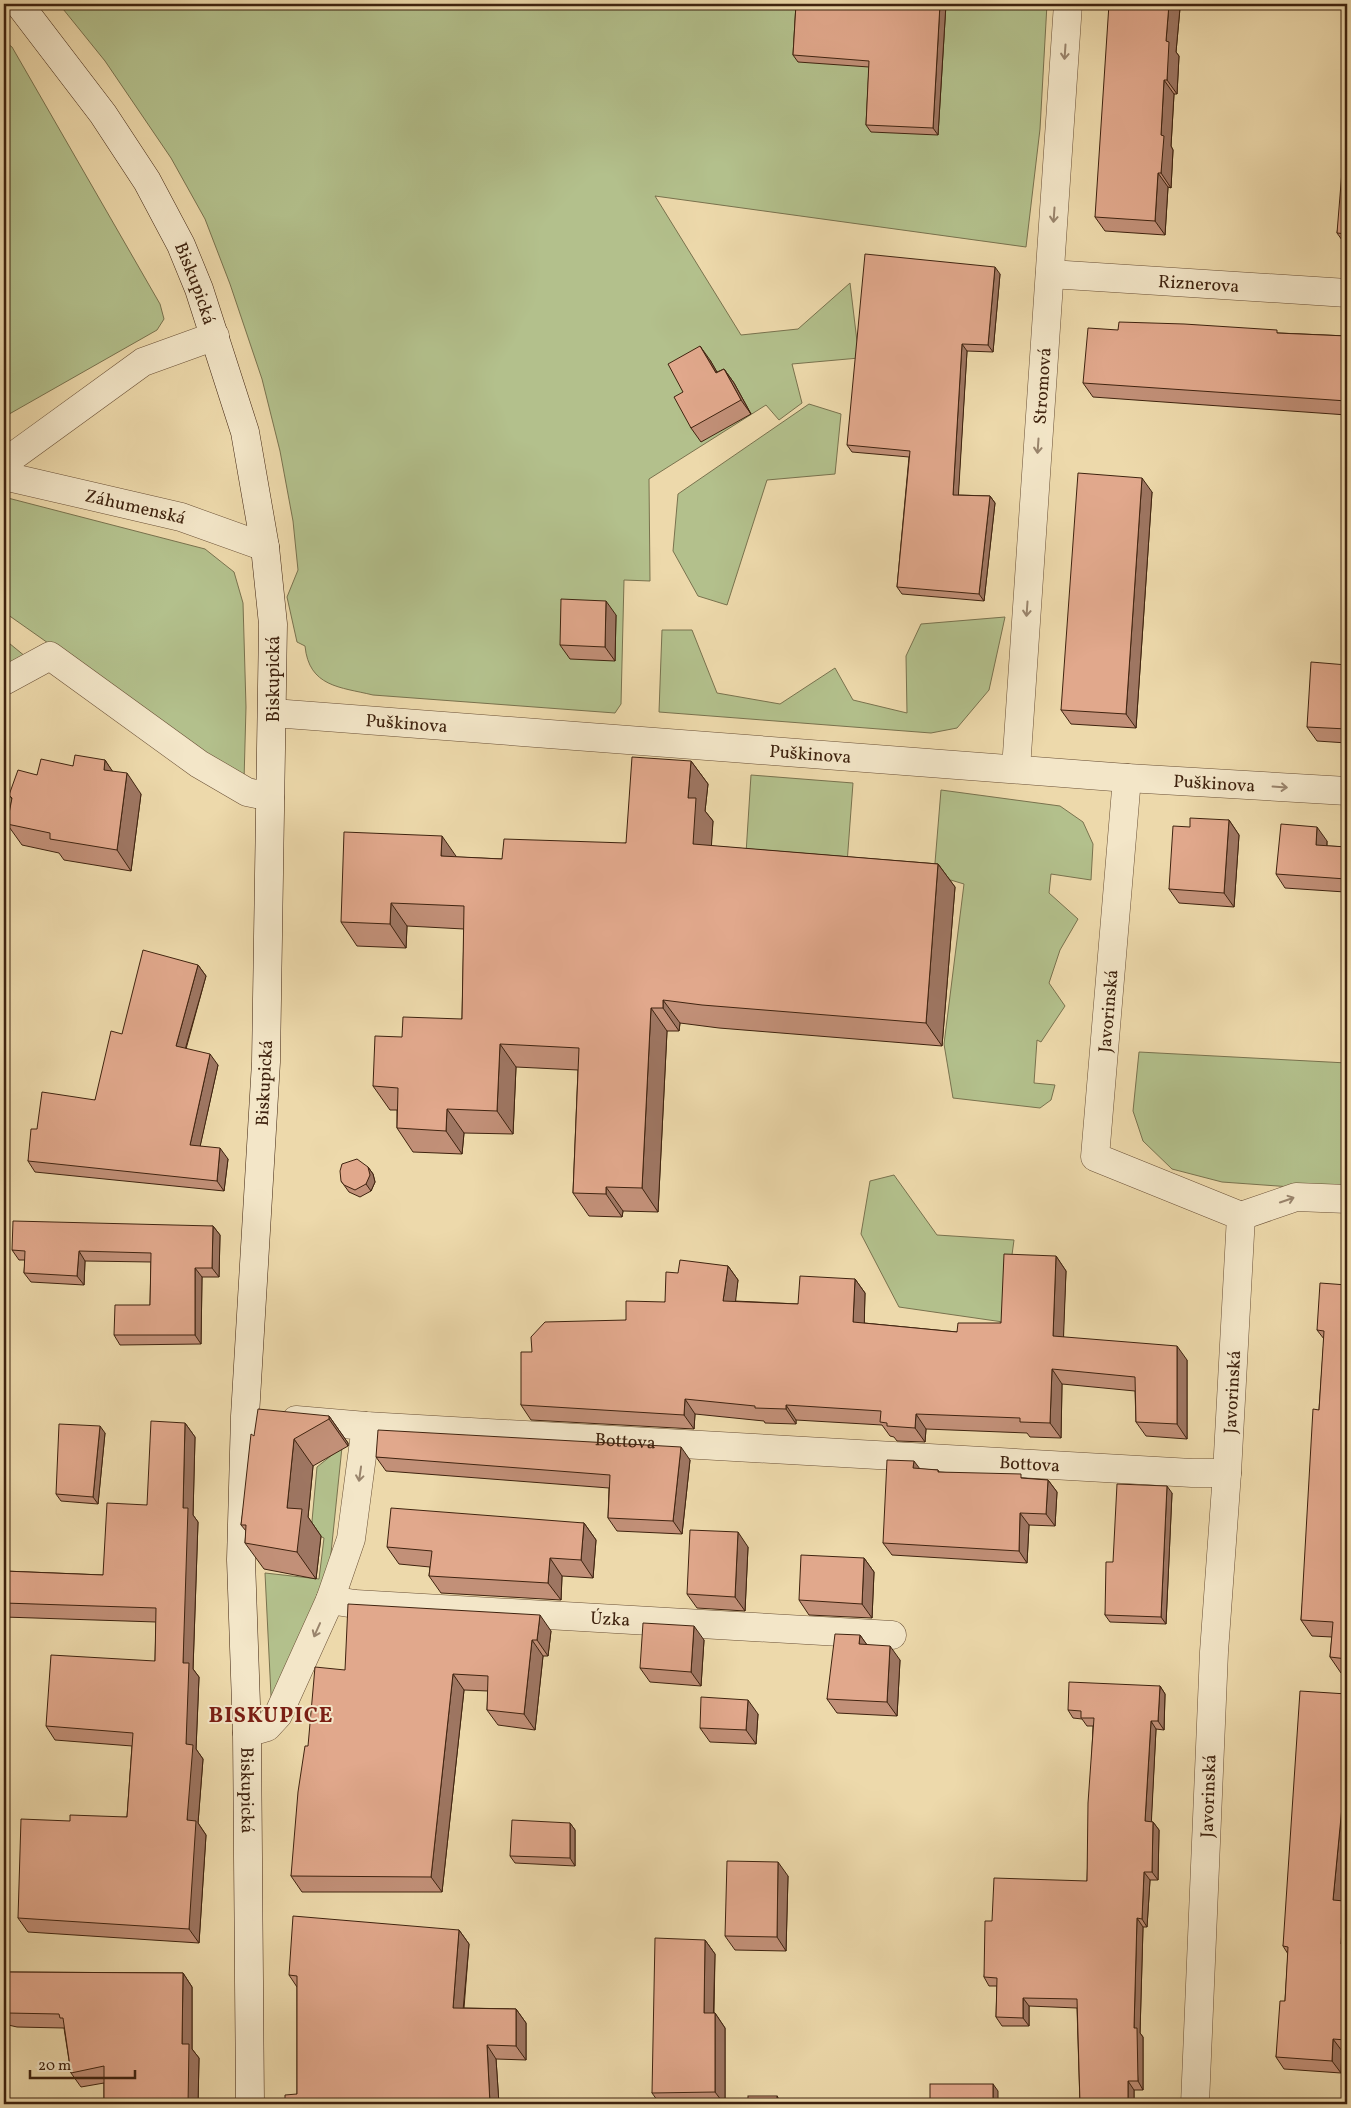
<svg xmlns="http://www.w3.org/2000/svg" width="1351" height="2108" font-family="Vollkorn,serif">
<style>
.green{fill:#b3c08c;stroke:#79724e}
.lines{fill:none;stroke-linecap:round;stroke-linejoin:round}
.street-casing{stroke:#6a5036;stroke-width:29}
.secondary-casing{stroke:#3f230f;stroke-width:29}
.street{stroke:#f3e6c8;stroke-width:28}
.secondary{stroke:#f3e6c8;stroke-width:28}
.wall{fill:#c29078;stroke:#3f230f}
.shaded-wall{fill:#9e7662;stroke:#3f230f}
.building{fill:#e1a88c;stroke:#3f230f}
.oneway{stroke:#99846c}
.labels{text-anchor:middle;stroke-width:4;stroke-linejoin:round;paint-order:stroke}
.street-label{font-size:18px;fill:#3f230f;stroke:#f3e6c8}
.district-label{font-size:22px;font-weight:bold;letter-spacing:1px;fill:#7a1f14;stroke:#f3e6c8}
</style>
<rect width="100%" height="100%" fill="#edd9ab"/>
<filter id="stains"><feTurbulence type="fractalNoise" baseFrequency=".004" numOctaves="4"/><feColorMatrix values="0 0 0 0 .2 0 0 0 0 .09 0 0 0 0 .02 0 0 0 .5 -.17"/></filter>
<radialGradient id="worn" r=".72"><stop offset=".6" stop-color="#630" stop-opacity="0"/><stop offset="1" stop-color="#630" stop-opacity=".3"/></radialGradient>
<!-- green -->
<g class="green">
<path d="M59 4H1047L1040 129 1026 247 655 196 741 335 798 329 850 283 859 358 792 364 802 403 779 420 766 405 649 479 650 581 624 580 621 704 615 713 373 695C340 687 309 687 305 646L297 642 287 597 298 570 293 521 280 451 262 379 230 284 205 219 171 158 105 61Z"/>
<path d="M4 41 12 47 160 304 164 319 157 330 4 417Z"/>
<path d="M809 404 841 414 835 474 767 480 727 605 698 596 673 551 678 494Z"/>
<path d="M4 497 205 549 234 572 243 603 246 707 244 781 4 612Z"/>
<path d="M1005 617 989 690 957 728 931 733 659 712 662 630H692L717 693 780 704 835 668 853 700 907 713 906 656 921 624Z"/>
<path d="M4 639 26 657 4 669Z"/>
<path d="M751 775 853 783 846 877 745 869Z"/>
<path d="M941 790 1060 806 1083 822 1093 844 1091 880 1051 874 1049 893 1078 919 1060 950 1049 983 1065 1006 1041 1042 1037 1040 1034 1083 1055 1085 1051 1100 1040 1108 953 1098 944 1044 964 884 934 875Z"/>
<path d="M1139 1052 1347 1063V1191L1222 1182 1172 1169 1143 1141 1133 1111Z"/>
<path d="M894 1175 937 1235 1014 1240 1003 1322 899 1307 861 1234 870 1181Z"/>
<path d="M342 1447 328 1582 272 1716 265 1573 319 1579 324 1538 311 1532 317 1467Z"/>
</g>
<g class="lines">
<!-- street casing -->
<g class="street-casing">
<g id="street">
<path id="s1" d="M1050 274 1347 293"/>
<path d="M4 463 143 362 215 336"/>
<path id="s2" d="M4 476 181 517 265 547"/>
<path d="M4 681 50 656 199 764 247 792 270 797"/>
<path id="s3" d="M273 713 1127 778 1347 791"/>
<path id="s4" d="M1016 769 1068 4"/>
<path d="M1127 778 1095 1157 1241 1216 1227 1473 1214 1652 1195 2104"/>
<path d="M1241 1216 1296 1197 1347 1199"/>
<path id="s5" d="M296 1420 366 1426 1192 1473H1227"/>
<path id="s6" d="M330 1600 355 1604 892 1635"/>
<path d="M247 1733 267 1727 278 1715 330 1600 351 1539 366 1426"/>
</g>
</g>
<!-- secondary casing -->
<g class="secondary-casing">
<g id="secondary">
<path id="s7" d="M19 4 103 114 147 181 181 245 199 289 245 432 265 547 273 624 266 1062 245 1416 241 1560 247 1733 250 2104"/>
</g>
</g>
<!-- street -->
<use href="#street" class="street"/>
<!-- secondary -->
<use href="#secondary" class="secondary"/>
</g>
<!-- wall -->
<g class="wall">
<path d="M796 4H946L938 135 871 132 866 125 869 67 798 62 793 55Z"/>
<path d="M1180 8 1176 52 1179 56 1177 94H1174L1171 146 1173 150 1171 188 1168 187 1165 235 1105 231 1095 217Z"/>
<path d="M1347 171V247L1337 233Z"/>
<path d="M1000 274 993 352 967 351 958 495 990 496 995 503 984 601 902 594 897 587 909 457 852 452 847 445Z"/>
<path d="M1118 330 1279 333 1347 336V415L1093 397 1083 383Z"/>
<path d="M710 360 717 372 724 369 734 383 751 414 701 442 691 428 683 392Z"/>
<path d="M1152 492 1136 728 1071 724 1061 710Z"/>
<path d="M616 615 615 661 570 659 560 645Z"/>
<path d="M1347 665V743L1317 741 1307 727Z"/>
<path d="M105 760 112 771 141 794 131 871 64 860 59 853 22 845 7 824 12 799 9 795 37 775 73 766Z"/>
<path d="M691 761 708 784 705 811 713 821 711 846 938 864 955 887 942 1046 719 1028 680 1023 679 1031H667L658 1212 623 1211 622 1217 589 1216 573 1193 578 1070 516 1067 513 1134 464 1133 462 1154 413 1152 397 1128V1110H390L373 1086 402 1037 462 1019 464 929 407 926 406 948 357 946 341 922 456 857 502 859 626 843Z"/>
<path d="M1229 820 1239 835 1234 907 1179 903 1169 889 1190 827Z"/>
<path d="M1327 841V846L1347 847V903L1345 899V892L1285 888 1276 874Z"/>
<path d="M198 965 206 976 186 1049 218 1065 200 1146 228 1159 224 1191 35 1172 28 1161 37 1129 95 1100 122 1034Z"/>
<path d="M368 1167 373 1174 375 1182 371 1191 360 1197 349 1192 341 1181Z"/>
<path d="M213 1226 220 1235 219 1277H202L201 1344 120 1345 114 1335 150 1305 151 1262 85 1261 84 1285 31 1282 24 1273 25 1260H19L12 1250Z"/>
<path d="M1056 1256 1066 1271 1063 1337 1187 1360V1439L1146 1436 1136 1422 1135 1391 1062 1384 1061 1438 1030 1437 1027 1433 926 1429 925 1442 897 1441 894 1437 890 1436 882 1425 796 1420V1424L765 1423 764 1421 695 1414 694 1429 531 1420 521 1405 532 1352 626 1320 665 1302 678 1273 728 1266 738 1280 735 1301 798 1304 855 1279 865 1293 864 1323 957 1332 1001 1323Z"/>
<path d="M1347 1285V1674L1341 1673 1330 1657 1332 1637 1312 1636 1301 1620 1319 1410 1324 1339 1317 1330Z"/>
<path d="M329 1416 348 1443V1446L313 1466 308 1517 321 1536 316 1579 264 1569 245 1543 246 1531 241 1525 254 1436Z"/>
<path d="M185 1423 195 1437 193 1515 198 1522 193 1669 199 1677 196 1749 203 1759 198 1823 206 1835 199 1943 28 1932 18 1918 70 1821 127 1817 132 1746 55 1740 46 1726 155 1661 156 1622 4 1617V1571L103 1575 147 1505Z"/>
<path d="M105 1433 98 1504 61 1501 56 1494Z"/>
<path d="M376 1457 690 1460 682 1534 617 1531 608 1518 609 1488 386 1471Z"/>
<path d="M919 1469 938 1470 939 1472 1048 1480 1057 1492 1055 1526 1029 1525 1027 1563 892 1555 883 1543Z"/>
<path d="M1172 1493 1166 1624 1110 1622 1105 1615 1113 1562Z"/>
<path d="M584 1523 596 1540 593 1578 562 1576 561 1600 441 1593 429 1576 430 1567 399 1564 387 1547Z"/>
<path d="M748 1547 745 1611 697 1608 687 1594Z"/>
<path d="M864 1558 874 1572 872 1618 809 1615 799 1600Z"/>
<path d="M551 1631 548 1656H543L535 1730 498 1725 487 1710 488 1691 464 1690 442 1892H302L291 1876 345 1670Z"/>
<path d="M860 1635 866 1644 900 1660 897 1716 837 1713 827 1699Z"/>
<path d="M704 1640 701 1686 650 1682 640 1668Z"/>
<path d="M1160 1686 1165 1694 1164 1730 1156 1729 1151 1822H1153L1159 1830 1158 1880H1150L1147 1927H1143L1140 2033 1143 2037V2090H1134V2104H1080L1077 2008 1029 2006V2026H1002L996 2017 997 1986H989L984 1977 992 1921 1087 1881 1093 1726H1087L1082 1719 1073 1718 1068 1710Z"/>
<path d="M1347 1694V1851L1342 1901H1344L1347 1905V2052L1342 2051 1341 2073 1284 2069 1276 2057 1285 2001 1288 1954 1283 1946Z"/>
<path d="M758 1714 756 1744 710 1742 700 1728Z"/>
<path d="M570 1823 575 1830V1866L515 1863 510 1856Z"/>
<path d="M788 1876 786 1951 735 1950 725 1936Z"/>
<path d="M459 1930 469 1944 464 2008 516 2009 526 2023V2060L496 2059 499 2104H285L297 2094V1987L289 1975Z"/>
<path d="M705 1940 715 1954 714 2013H715L725 2028V2104H660L652 2093Z"/>
<path d="M4 1972 183 1973 192 1987V2049L199 2058 198 2104H104V2083L81 2087 71 2073 64 2028 17 2027 4 2024Z"/>
</g>
<!-- shaded-wall -->
<g class="shaded-wall">
<path d="M940 4H946L938 135 933 128Z"/>
<path d="M1169 4H1176L1180 8 1176 52 1179 56 1177 94 1167 80 1166 41Z"/>
<path d="M1164 80 1174 94 1171 146 1173 150 1171 188 1161 173V135Z"/>
<path d="M1158 173 1168 187 1165 235 1155 221Z"/>
<path d="M995 267 1000 274 993 352 988 345Z"/>
<path d="M962 344 967 351 958 502 953 495Z"/>
<path d="M700 346 710 360 726 388 716 373Z"/>
<path d="M724 369 734 383 751 414 741 400Z"/>
<path d="M1142 478 1152 492 1136 728 1126 714Z"/>
<path d="M990 496 995 503 984 601 979 594Z"/>
<path d="M606 601 616 615 615 661 605 647Z"/>
<path d="M105 760 119 781 104 770Z"/>
<path d="M691 761 708 784 705 811 713 821 710 868 693 844 688 798Z"/>
<path d="M127 773 141 794 131 871 117 850Z"/>
<path d="M1229 820 1239 835 1234 907 1224 893Z"/>
<path d="M1317 827 1327 841 1326 859 1316 845Z"/>
<path d="M442 836 458 859 441 856Z"/>
<path d="M938 864 955 887 942 1046 926 1023Z"/>
<path d="M391 903 407 926 406 948 390 924Z"/>
<path d="M198 965 206 976 183 1057 176 1046Z"/>
<path d="M663 1000 680 1023 679 1031 663 1008Z"/>
<path d="M651 1008 667 1031 658 1212 642 1188Z"/>
<path d="M500 1044 516 1067 513 1134 497 1111Z"/>
<path d="M210 1054 218 1065 198 1156 190 1145Z"/>
<path d="M447 1109 464 1133 462 1154 446 1131Z"/>
<path d="M220 1148 228 1159 224 1191 217 1181Z"/>
<path d="M368 1167 373 1174 375 1182 371 1191 366 1184Z"/>
<path d="M606 1187 623 1211 622 1217 606 1194Z"/>
<path d="M213 1226 220 1235 219 1277 212 1268Z"/>
<path d="M79 1251 85 1261 84 1285 77 1276Z"/>
<path d="M1056 1256 1066 1271 1063 1351 1053 1336Z"/>
<path d="M728 1266 738 1280 734 1315 723 1301Z"/>
<path d="M195 1268 202 1277 201 1344 195 1335Z"/>
<path d="M855 1279 865 1293 864 1336 853 1322Z"/>
<path d="M1177 1346 1187 1360V1439L1177 1424Z"/>
<path d="M1052 1369 1062 1384 1061 1438 1050 1423Z"/>
<path d="M685 1399 695 1414 694 1429 684 1415Z"/>
<path d="M786 1405 796 1420V1424L786 1409Z"/>
<path d="M916 1414 926 1429 925 1442 915 1428Z"/>
<path d="M329 1416 348 1443V1446L329 1419Z"/>
<path d="M185 1423 195 1437 193 1515 198 1522 193 1669 199 1677 196 1749 203 1759 198 1823 206 1835 199 1943 189 1929 186 1744 183 1663V1508Z"/>
<path d="M100 1426 105 1433 98 1504 93 1497Z"/>
<path d="M294 1439 313 1466 308 1517 321 1536 316 1579 297 1552 287 1508Z"/>
<path d="M681 1447 690 1460 682 1534 673 1521Z"/>
<path d="M914 1461 923 1473 913 1468Z"/>
<path d="M1048 1480 1057 1492 1055 1526 1046 1514Z"/>
<path d="M1167 1486 1172 1493 1166 1624 1161 1617Z"/>
<path d="M1020 1513 1029 1525 1027 1563 1019 1551Z"/>
<path d="M584 1523 596 1540 593 1578 581 1560Z"/>
<path d="M738 1532 748 1547 745 1611 735 1597Z"/>
<path d="M550 1558 562 1576 561 1600 548 1583Z"/>
<path d="M864 1558 874 1572 872 1618 862 1604Z"/>
<path d="M540 1615 551 1631 548 1656 537 1640Z"/>
<path d="M694 1626 704 1640 701 1686 691 1672Z"/>
<path d="M860 1635 870 1649 859 1644Z"/>
<path d="M532 1640 543 1656 535 1730 524 1714Z"/>
<path d="M890 1646 900 1660 897 1716 887 1702Z"/>
<path d="M453 1674 464 1690 442 1892 431 1877Z"/>
<path d="M1160 1686 1165 1694 1164 1730 1158 1721Z"/>
<path d="M748 1700 758 1714 756 1744 746 1730Z"/>
<path d="M1151 1721 1156 1729 1151 1829 1145 1821Z"/>
<path d="M1347 1755V1851L1341 1913 1333 1900Z"/>
<path d="M1153 1822 1159 1830 1158 1880 1152 1872Z"/>
<path d="M570 1823 575 1830V1866L570 1858Z"/>
<path d="M778 1862 788 1876 786 1951 777 1937Z"/>
<path d="M1144 1872 1150 1880 1147 1927 1142 1919Z"/>
<path d="M1344 1901 1347 1905V1953L1341 1944Z"/>
<path d="M1137 1918 1143 1927 1140 2033 1143 2037V2090L1138 2081 1134 2028Z"/>
<path d="M459 1930 469 1944 462 2022 453 2008Z"/>
<path d="M705 1940 715 1954 713 2027 704 2013Z"/>
<path d="M183 1973 192 1987V2049L199 2058 198 2104H188L182 2044Z"/>
<path d="M1023 1998 1029 2006V2026L1023 2018Z"/>
<path d="M516 2009 526 2023V2060L516 2046Z"/>
<path d="M715 2013 725 2028V2104H724L715 2092Z"/>
<path d="M1347 2016V2042L1346 2040Z"/>
<path d="M1333 2039 1342 2051 1341 2073 1332 2061Z"/>
<path d="M487 2045 496 2059 499 2104H490Z"/>
<path d="M1128 2081 1134 2090V2104H1128Z"/>
<path d="M993 2084 998 2091V2104H993Z"/>
<path d="M777 2096 782 2104H777Z"/>
</g>
<!-- building -->
<g class="building">
<path d="M796 4H940L933 128 866 125 869 61 793 55Z"/>
<path d="M1109 4H1169L1166 41 1169 42 1167 80H1164L1161 135 1164 136 1161 173H1158L1155 221 1095 217Z"/>
<path d="M1342 171H1347V234L1337 233Z"/>
<path d="M865 254 995 267 988 345 962 344 953 495 990 496 979 594 897 587 910 451 847 445Z"/>
<path d="M1119 322 1184 324 1277 330V333L1347 336V401L1083 383 1088 328 1118 330Z"/>
<path d="M700 346 716 373 724 369 741 400 691 428 674 397 683 392 668 364Z"/>
<path d="M1078 473 1142 478 1126 714 1061 710Z"/>
<path d="M561 599 606 601 605 647 560 645Z"/>
<path d="M1311 662 1347 665V729L1307 727Z"/>
<path d="M75 755 105 760 104 770 127 773 117 850 50 839V833L7 824 12 798 9 795 18 770 37 775 41 759 73 766Z"/>
<path d="M632 757 691 761 688 798H696L693 844 938 864 926 1023 702 1005 663 1000V1008H651L642 1188 606 1187V1194L573 1193 579 1048 500 1044 497 1111 447 1109 446 1131 397 1128 398 1088 373 1086 375 1036 402 1037 403 1017 462 1019 464 906 391 903 390 924 341 922 344 832 442 836 441 856 502 859 504 839 626 843Z"/>
<path d="M1190 818 1229 820 1224 893 1169 889 1173 826 1190 827Z"/>
<path d="M1281 824 1317 827 1316 845 1347 847V899H1345L1346 879 1276 874Z"/>
<path d="M143 950 198 965 176 1046 210 1054 190 1145 220 1148 217 1181 28 1161 31 1129H37L42 1092 95 1100 111 1031 122 1034Z"/>
<path d="M357 1159 368 1167 370 1175 366 1184 355 1190 344 1185 341 1181 340 1171 342 1164Z"/>
<path d="M13 1221 213 1226 212 1268H195V1335H114L115 1305H150L151 1253 79 1251 77 1276 24 1273 25 1251 12 1250Z"/>
<path d="M1004 1254 1056 1256 1053 1336 1177 1346V1424L1136 1422 1135 1377 1052 1369 1050 1423 1020 1422V1418L916 1414 915 1428 887 1426V1423L880 1422 881 1411 786 1405V1409L755 1408V1406L685 1399 684 1415 521 1405V1352H532L531 1337 545 1322 626 1320V1301L665 1302 666 1272 678 1273 680 1260 728 1266 723 1301 798 1304 800 1276 855 1279 853 1322 957 1332 958 1323H1001Z"/>
<path d="M1320 1283 1347 1285V1659L1330 1657 1333 1622 1301 1620 1313 1409 1319 1410 1324 1331 1317 1330Z"/>
<path d="M258 1409 329 1416V1419L294 1439 287 1508 302 1509 297 1552 245 1543 246 1525H241L251 1434 254 1436Z"/>
<path d="M151 1421 185 1423 183 1508H188L183 1663H189L186 1744 193 1745 187 1820 196 1821 189 1929 18 1918 21 1819 70 1821V1815L127 1817 133 1733 46 1726 51 1655 155 1661 156 1608 4 1603V1571L103 1575 107 1503 147 1505Z"/>
<path d="M59 1424 100 1426 93 1497 56 1494Z"/>
<path d="M378 1430 681 1447 673 1521 608 1518 610 1475 376 1457Z"/>
<path d="M887 1460 914 1461 913 1468 938 1470V1472L1021 1474V1478L1048 1480 1046 1514 1020 1513 1019 1551 883 1543Z"/>
<path d="M1117 1484 1167 1486 1161 1617 1105 1615 1106 1562H1113Z"/>
<path d="M391 1508 584 1523 581 1560 550 1558 548 1583 429 1576 432 1551 387 1547Z"/>
<path d="M690 1530 738 1532 735 1597 687 1594Z"/>
<path d="M801 1555 864 1558 862 1604 799 1600Z"/>
<path d="M348 1604 540 1615 537 1640H532L524 1714 487 1710 488 1676 453 1674 431 1877 291 1876 298 1792 305 1746H308L315 1667 345 1670Z"/>
<path d="M643 1623 694 1626 691 1672 640 1668Z"/>
<path d="M835 1634 860 1635 859 1644 890 1646 887 1702 827 1699Z"/>
<path d="M1069 1682 1160 1686 1158 1721H1151L1145 1821 1153 1822 1152 1872H1144L1142 1919 1137 1918 1134 2028H1137L1138 2081H1128V2104H1080L1077 1999 1023 1998V2018L996 2017 997 1978 984 1977 985 1921H992L994 1878 1087 1881 1088 1803 1094 1718H1081V1711L1068 1710Z"/>
<path d="M1300 1691 1347 1694V1755L1333 1900 1344 1901 1341 1944 1347 1945V2016L1346 2040 1333 2039 1332 2061 1276 2057 1280 2001H1285L1288 1947 1283 1946Z"/>
<path d="M701 1697 748 1700 746 1730 700 1728Z"/>
<path d="M512 1820 570 1823V1858L510 1856Z"/>
<path d="M727 1861 778 1862 777 1937 725 1936Z"/>
<path d="M293 1916 459 1930 453 2008 516 2009V2046L487 2045 490 2104H285V2095L297 2094V1976L289 1975Z"/>
<path d="M655 1938 705 1940 704 2013H715V2092L652 2093Z"/>
<path d="M4 1972 183 1973 182 2044H189L188 2104H104V2066L71 2073 63 2018H60L59 2014 7 2013 4 2012Z"/>
<rect x="930" y="2084" width="63" height="20"/>
<rect x="748" y="2096" width="29" height="8"/>
</g>
<!-- one-way arrows -->
<defs><path id="oneway-shaft" d="M-6 0H5M1.5-3L5.5 0L1.5 3" fill="none" stroke-width="1.6" stroke-linecap="round" stroke-linejoin="round" transform="scale(1.25)"/></defs>
<g class="oneway">
<use href="#oneway-shaft" transform="translate(1065 52) rotate(94)"/>
<use href="#oneway-shaft" transform="translate(1054 215) rotate(94)"/>
<use href="#oneway-shaft" transform="translate(1038 446) rotate(94)"/>
<use href="#oneway-shaft" transform="translate(1027 609) rotate(94)"/>
<use href="#oneway-shaft" transform="translate(1280 787) rotate(4)"/>
<use href="#oneway-shaft" transform="translate(1287 1200) rotate(-19)"/>
<use href="#oneway-shaft" transform="translate(360 1474) rotate(98)"/>
<use href="#oneway-shaft" transform="translate(317 1630) rotate(114)"/>
</g>
<g class="labels">
<!-- street labels -->
<g class="street-label">
<text dy="6" stroke="none"><textPath href="#s7" startOffset="332">Biskupická</textPath></text>
<text dy="6" stroke="none"><textPath href="#s1" startOffset="149">Riznerova</textPath></text>
<text dy="6" stroke="none"><textPath href="#s4" startOffset="384">Stromová</textPath></text>
<text dy="6" stroke="none"><textPath href="#s2" startOffset="135">Záhumenská</textPath></text>
<text transform="translate(273 679) rotate(-90)" y="6">Biskupická</text>
<text dy="6" stroke="none"><textPath href="#s3" startOffset="134">Puškinova</textPath></text>
<text dy="6" stroke="none"><textPath href="#s3" startOffset="539">Puškinova</textPath></text>
<text dy="6" stroke="none"><textPath href="#s3" startOffset="944">Puškinova</textPath></text>
<text transform="translate(1108 1011) rotate(-85)" y="6">Javorinská</text>
<text transform="translate(264 1083) rotate(-87)" y="6">Biskupická</text>
<text transform="translate(1232 1392) rotate(-87)" y="6">Javorinská</text>
<text dy="6" stroke="none"><textPath href="#s5" startOffset="330">Bottova</textPath></text>
<text dy="6" stroke="none"><textPath href="#s5" startOffset="735">Bottova</textPath></text>
<text dy="6" stroke="none"><textPath href="#s6" startOffset="281">Úzka</textPath></text>
<text dy="6" stroke="none"><textPath href="#s7" startOffset="1850">Biskupická</textPath></text>
<text transform="translate(1208 1796) rotate(-88)" y="6">Javorinská</text>
</g>
<!-- district labels -->
<g class="district-label">
<text x="271" y="1722">BISKUPICE</text>
</g>
</g>
<!-- margin -->
<rect width="1351" height="2108" fill="none" stroke="#edd9ab" stroke-width="20"/>
<rect x="5" y="5" width="1341" height="2098" fill="none" stroke="#3f230f" stroke-width="2.5"/>
<rect x="10" y="10" width="1331" height="2088" fill="none" stroke="#3f230f"/>
<!-- scale -->
<path d="M30 2070v8h105v-8" fill="none" stroke="#3f230f" stroke-width="2.5"/>
<text x="38" y="2070" font-size="15" fill="#3f230f" stroke="#f3e6c8" stroke-width="4" paint-order="stroke">20 m</text>
<rect width="100%" height="100%" filter="url(#stains)"/>
<rect width="100%" height="100%" fill="url(#worn)"/>
</svg>
